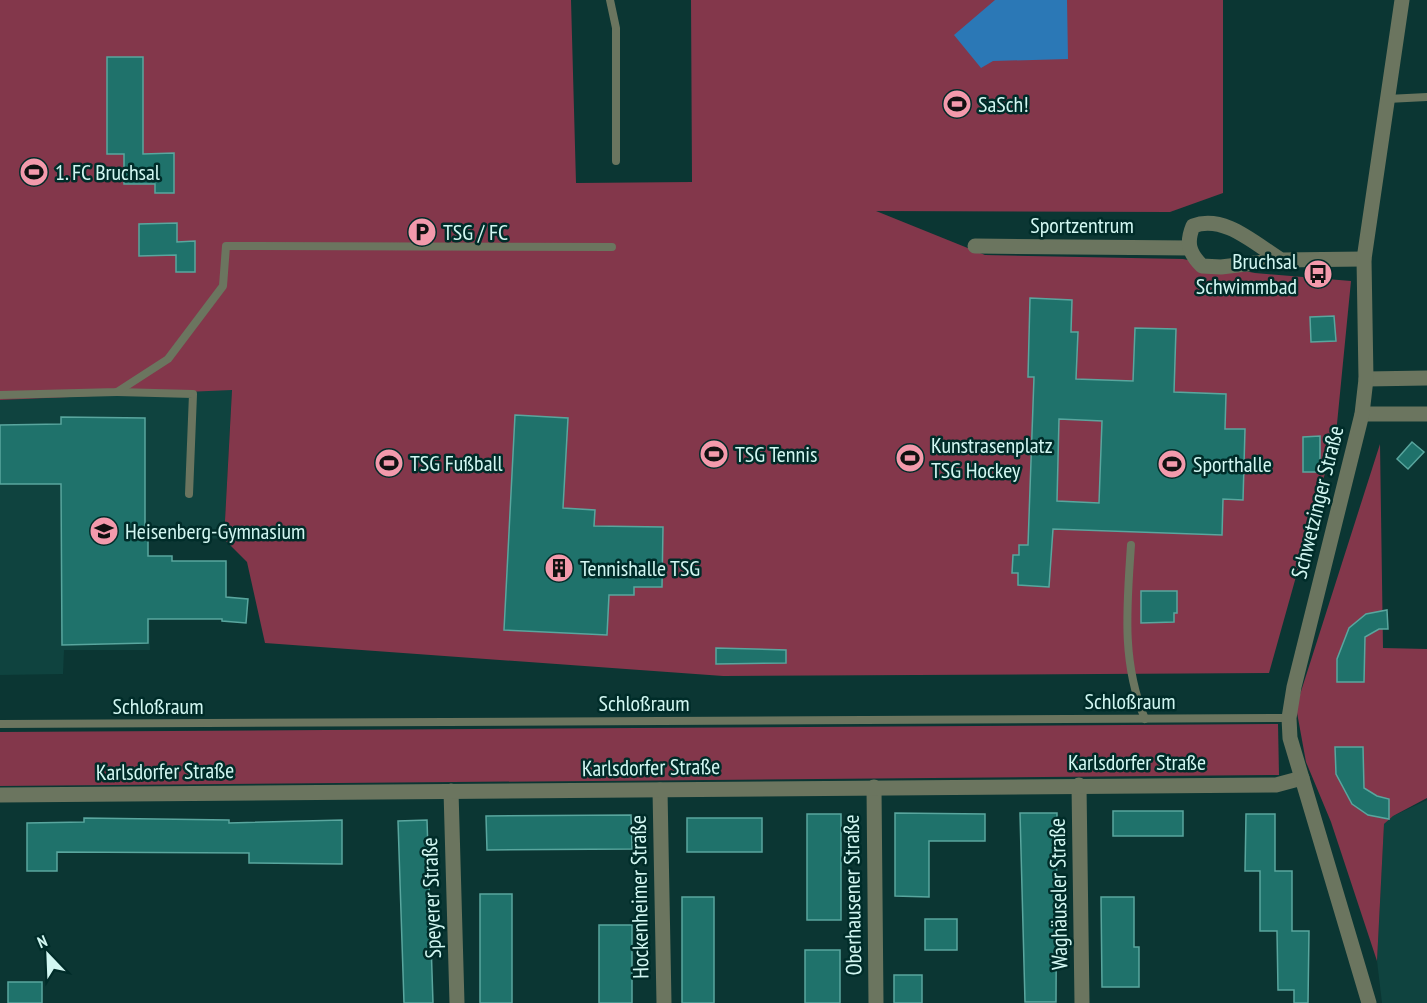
<svg xmlns="http://www.w3.org/2000/svg" width="1427" height="1003" font-family="'PT Sans Narrow',sans-serif">
<style>
.built{fill:#0f433f}
.green{fill:#83374b}
.water{fill:#2b78b6}
.building{fill:#1f726b;stroke:#59a69e;stroke-width:1.5;fill-rule:evenodd}
.lines{fill:none;stroke-linecap:round;stroke-linejoin:round}
.service{stroke:#6b755f;stroke-width:8}
.minor{stroke:#6b755f;stroke-width:15}
.labels{text-anchor:middle;stroke-width:5;stroke-linejoin:round;paint-order:stroke}
.poi-label{font-size:22px;fill:#d2f7f2;stroke:#002c29;text-anchor:start}
.street-label{font-size:22px;fill:#d2f7f2;stroke:#002c29}
</style>
<rect width="100%" height="100%" fill="#0b3633"/>
<!-- built -->
<g class="built">
<path d="M232 389 224 539 148 536 150 650H64L63 674 0 675V400Z"/>
<path d="M1427 800V1003H1382L1377 961 1384 824 1393 816Z"/>
</g>
<!-- green -->
<g class="green">
<path d="M0 0H571L576 183 692 182 691 0H1223V193L1170 212 876 211 985 255 1183 259 1255 273 1351 281 1336 434 1269 673 723 676 265 643 247 562 224 539 232 390 0 400Z"/>
<path d="M1380 444 1383 648 1427 649V798L1393 816 1384 824 1377 961 1331 822 1306 762 1296 707Z"/>
<path d="M1278 724 1279 775 0 786V732Z"/>
</g>
<!-- water -->
<path class="water" d="M995 0H1067L1068 59 993 61 981 68 954 35Z"/>
<!-- building -->
<g class="building">
<path d="M107 57H143V154L174 153V193H155V184H124V154H107Z"/>
<path d="M177 223V242L195 241V272H176V255L139 256V224Z"/>
<path d="M1030 298 1072 300 1071 332H1078L1076 379 1133 381 1135 328 1176 329 1174 392 1226 394 1225 429H1245L1243 500 1223 499 1222 535 1053 529 1049 587 1018 585V573H1012L1013 555H1019V545H1028L1034 377H1028ZM1059 419 1102 421 1099 503 1057 501Z"/>
<path d="M1334 316 1336 341 1311 342 1310 317Z"/>
<path d="M515 415 568 418 563 508 595 510 594 526 663 527 662 587H634V595H609L607 635 504 630Z"/>
<path d="M61 417 145 418V527L148 535V556H172V561H226V597L248 599 246 623 222 621V619H148V643L62 645 61 484H0V425L61 424Z"/>
<path d="M1320 436V472H1303V437Z"/>
<path d="M1412 442 1424 452 1408 469 1397 459Z"/>
<path d="M1141 591H1177V613H1174V622L1141 623Z"/>
<path d="M1387 610 1388 629H1379L1365 637 1364 682H1337V659L1349 628 1366 614Z"/>
<path d="M716 648 786 650V663L716 664Z"/>
<path d="M1335 747H1363L1364 788 1377 796 1389 799V819L1368 815 1352 804 1336 774Z"/>
<rect x="1113" y="811" width="70" height="25"/>
<path d="M895 813 985 814V841H929V897L895 896Z"/>
<path d="M1020 813H1057L1056 1002H1025Z"/>
<rect x="807" y="814" width="34" height="106"/>
<path d="M1246 814H1275V871H1292V931H1309L1308 1003H1294V990H1278L1277 931H1260V871H1245Z"/>
<path d="M631 815 632 849 487 850 486 816Z"/>
<path d="M84 818 229 820V823L342 820V864L249 863V853L57 852V871H27V823L84 822Z"/>
<rect x="687" y="818" width="75" height="34"/>
<path d="M427 820 433 1003H404L398 821Z"/>
<rect x="480" y="894" width="32" height="109"/>
<rect x="682" y="897" width="32" height="106"/>
<path d="M1101 897H1134V947H1139V987H1102Z"/>
<rect x="925" y="919" width="32" height="31"/>
<rect x="599" y="925" width="33" height="78"/>
<rect x="805" y="950" width="35" height="53"/>
<rect x="894" y="975" width="28" height="28"/>
<rect x="8" y="982" width="34" height="21"/>
</g>
<g class="lines">
<!-- service -->
<g class="service">
<path d="M610 0 616 28V161"/>
<path d="M1387 99 1427 97"/>
<path d="M117 392 193 394 189 494"/>
<path d="M0 395 117 392 168 359 223 286 226 246 612 247"/>
<path d="M1131 545C1127 605 1121 662 1145 719"/>
<path d="M0 724 1289 718"/>
</g>
<!-- minor -->
<g class="minor">
<path d="M975 246 1189 248"/>
<path d="M1281 260C1255 244 1224 214 1193 226 1186 243 1189 253 1202 266L1221 267 1281 260 1364 259"/>
<path d="M1366 379 1427 378"/>
<path d="M1362 414H1427"/>
<path d="M1079 785 1082 1003"/>
<path d="M874 787 876 1003"/>
<path d="M660 790 664 1003"/>
<path d="M451 791 457 1003"/>
<path d="M0 795 1276 785 1302 778"/>
<path d="M1369 1003 1290 738 1289 718 1294 687 1362 414 1366 379 1364 259 1402 0"/>
</g>
</g>
<!-- icons -->
<defs>
<g id="stadium-disc" transform="scale(1.5)"><circle r="9.5" fill="#f39aac" stroke="#002c29"/><path d="M0-5a6.5 5 0 1 0 0 10a6.5 5 0 1 0 0-10ZM-3.5-1.8h7v3.6h-7Z" fill="#111"/></g>
<g id="parking-disc" transform="scale(1.5)"><circle r="9.5" fill="#f39aac" stroke="#002c29"/><path d="M-3.5-5.5H1a3.5 3.5 0 0 1 0 7H-1V5.5H-3.5ZM-1-3.4V-.6H.8a1.4 1.4 0 0 0 0-2.8Z" fill="#111"/></g>
<g id="bus-disc" transform="scale(1.5)"><circle r="9.5" fill="#f39aac" stroke="#002c29"/><path d="M-5-6H5V4H4V6H2V4H-2V6H-4V4H-5ZM-3.5-4V0h7V-4ZM-3.5 1.2v1.5H-2V1.2ZM2 1.2v1.5H3.5V1.2Z" fill="#111"/></g>
<g id="school-disc" transform="scale(1.5)"><circle r="9.5" fill="#f39aac" stroke="#002c29"/><path d="M0-5L7-2L0 1L-7-2ZM-4 1L0 2.5L4 1V4Q0 6-4 4Z" fill="#111"/></g>
<g id="building-disc" transform="scale(1.5)"><circle r="9.5" fill="#f39aac" stroke="#002c29"/><path d="M-4-6H4V6H1V3H-1V6H-4ZM-2.5-4.3h1.7v1.8h-1.7ZM.8-4.3h1.7v1.8H.8ZM-2.5-1h1.7V.8h-1.7ZM.8-1h1.7V.8H.8Z" fill="#111"/></g>
</defs>
<g fill-rule="evenodd">
<use href="#stadium-disc" x="957" y="104"/>
<use href="#stadium-disc" x="34" y="172"/>
<use href="#parking-disc" x="422" y="232"/>
<use href="#bus-disc" x="1318" y="274"/>
<use href="#stadium-disc" x="714" y="454"/>
<use href="#stadium-disc" x="910" y="458"/>
<use href="#stadium-disc" x="389" y="463"/>
<use href="#stadium-disc" x="1172" y="464"/>
<use href="#school-disc" x="104" y="531"/>
<use href="#building-disc" x="559" y="568"/>
</g>
<g class="labels">
<!-- poi labels -->
<g class="poi-label">
<text x="978" y="112">SaSch!</text>
<text x="55" y="180">1. FC Bruchsal</text>
<text x="443" y="240">TSG / FC</text>
<text x="1297" y="269" text-anchor="end">Bruchsal<tspan x="1297" dy="25">Schwimmbad</tspan></text>
<text x="931" y="453">Kunstrasenplatz<tspan x="931" dy="25">TSG Hockey</tspan></text>
<text x="735" y="462">TSG Tennis</text>
<text x="410" y="471">TSG Fußball</text>
<text x="1193" y="472">Sporthalle</text>
<text x="125" y="539">Heisenberg-Gymnasium</text>
<text x="580" y="576">Tennishalle TSG</text>
</g>
<!-- street labels -->
<g class="street-label">
<text x="1082" y="233">Sportzentrum</text>
<text transform="translate(1317 502) rotate(-76)" y="8">Schwetzinger Straße</text>
<text x="1130" y="709">Schloßraum</text>
<text x="644" y="711">Schloßraum</text>
<text x="158" y="714">Schloßraum</text>
<text x="1137" y="770">Karlsdorfer Straße</text>
<text transform="translate(651 767) rotate(-1)" y="8">Karlsdorfer Straße</text>
<text transform="translate(165 771) rotate(-1)" y="8">Karlsdorfer Straße</text>
<text transform="translate(1058 894) rotate(-91)" y="8">Waghäuseler Straße</text>
<text transform="translate(852 895) rotate(-91)" y="8">Oberhausener Straße</text>
<text transform="translate(639 897) rotate(-91)" y="8">Hockenheimer Straße</text>
<text transform="translate(431 898) rotate(-92)" y="8">Speyerer Straße</text>
</g>
</g>
<!-- north arrow -->
<g transform="translate(48 955) rotate(337)" stroke="#002c29" stroke-width="4.5" paint-order="stroke">
<path d="M0-4.5L10 22L0 15L-10 22Z" fill="#d2f7f2"/>
<text y="-9" font-size="16" font-weight="bold" text-anchor="middle" fill="#d2f7f2">N</text>
</g>
</svg>
